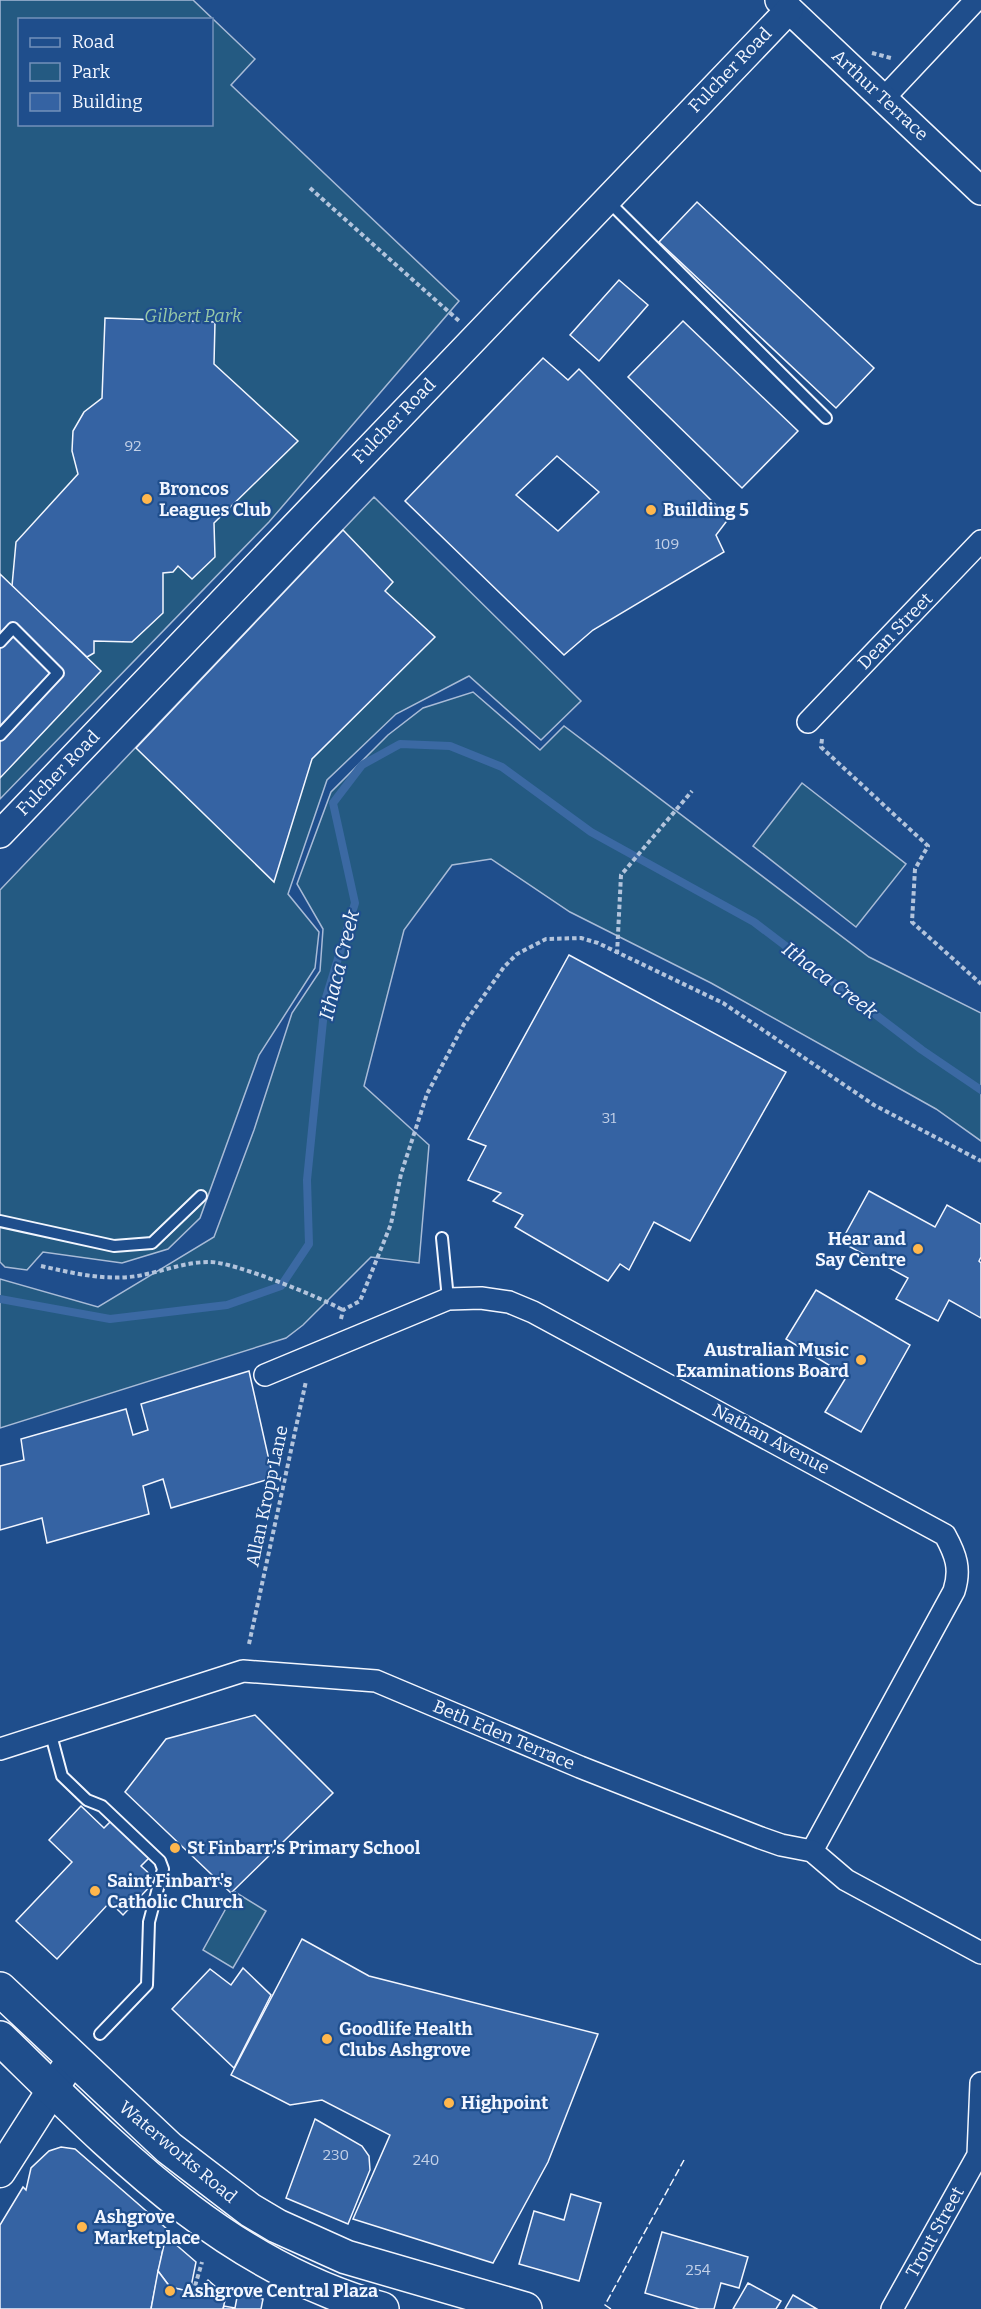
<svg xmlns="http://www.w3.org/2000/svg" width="981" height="2309" font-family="Bitter,serif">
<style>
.green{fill:#245a82;stroke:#a8bbd7;stroke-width:1.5;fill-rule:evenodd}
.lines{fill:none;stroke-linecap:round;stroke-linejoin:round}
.stream{stroke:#3b69a3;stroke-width:8}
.building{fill:#3563a3;stroke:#f2f6ff;stroke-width:1.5;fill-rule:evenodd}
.service-casing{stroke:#f2f6ff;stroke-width:14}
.minor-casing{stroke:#f2f6ff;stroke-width:24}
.tertiary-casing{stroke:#f2f6ff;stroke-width:30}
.secondary-casing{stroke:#f2f6ff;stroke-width:33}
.primary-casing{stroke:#f2f6ff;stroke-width:36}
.path{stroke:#b3c4dc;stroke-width:4;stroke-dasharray:4.5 3;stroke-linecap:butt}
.service{stroke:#1f4e8c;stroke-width:10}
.minor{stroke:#1f4e8c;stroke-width:21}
.tertiary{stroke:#1f4e8c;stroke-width:27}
.secondary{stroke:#1f4e8c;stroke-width:30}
.primary{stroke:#1f4e8c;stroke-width:33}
.fence{stroke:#f2f6ff;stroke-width:1.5;stroke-dasharray:8 3;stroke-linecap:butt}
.poi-dot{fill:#ffb74d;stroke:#1f4e8c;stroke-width:2}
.labels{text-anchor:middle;stroke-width:4.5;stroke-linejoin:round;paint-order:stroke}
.number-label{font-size:15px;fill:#c3d1e8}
.street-label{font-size:18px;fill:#f2f6ff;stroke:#1f4e8c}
.park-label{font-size:18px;font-style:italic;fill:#97c8a6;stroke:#1f4e8c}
.poi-label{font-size:18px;font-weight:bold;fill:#f2f6ff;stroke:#1f4e8c;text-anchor:start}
.water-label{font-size:20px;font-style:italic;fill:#f2f6ff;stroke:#1f4e8c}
</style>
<rect width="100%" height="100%" fill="#1f4e8c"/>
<!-- green -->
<g class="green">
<path d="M0 0H193L255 59 231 85 459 301 269 522 0 799ZM20 20H212V124H20Z"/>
<path d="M374 497 581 701 541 740 469 676 396 714 327 780 288 894 319 932 315 968 259 1055 200 1218 168 1249 122 1263 43 1252 27 1270 5 1267 0 1262V890Z"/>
<path d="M473 692 540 750 564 726 869 957 981 1013V1141L936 1109 711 983 570 912 491 859 452 865 404 930 364 1086 429 1145 419 1263 371 1257 303 1325 286 1338 0 1428V1279L98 1307 214 1237 254 1130 292 1013 320 971 323 929 297 884 331 792 388 735 423 708Z"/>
<path d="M802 783 906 864 856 927 753 846Z"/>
<path d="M235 1892 266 1911 233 1968 203 1950Z"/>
</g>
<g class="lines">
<!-- stream -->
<path class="stream" d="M0 1299 110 1319 227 1305 281 1286 309 1244 307 1180 325 1001 355 903 333 803 362 765 400 744 450 746 502 767 591 832 754 922 922 1050 981 1090"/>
</g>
<!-- building -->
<g class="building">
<path d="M697 202 874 368 836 408 659 242Z"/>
<path d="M619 280 648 305 599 361 570 335Z"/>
<path d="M105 318 215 322 214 364 298 441 214 523 215 557 192 579 178 566 173 572 163 573V613L132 642 94 641V653L87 657 12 586 16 542 78 474 72 451 73 431 84 412 102 398Z"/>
<path d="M683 321 798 431 742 488 628 377Z"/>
<path d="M543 358 568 380 579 369 729 518 716 535 724 552 593 630 564 655 405 501ZM557 456 599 492 558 531 516 495Z"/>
<path d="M343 530 393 582 385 591 435 637 312 759 274 882 136 748Z"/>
<path d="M0 574 101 671 0 778Z"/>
<path d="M569 955 786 1072 690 1241 654 1222 629 1270 620 1264 608 1281 515 1227 523 1215 493 1201 501 1193 468 1180 486 1146 468 1139Z"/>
<path d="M869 1191 935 1227 947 1205 981 1224V1257L979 1261 981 1263V1318L949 1300 938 1321 896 1299 908 1278 841 1242Z"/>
<path d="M816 1290 910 1345 861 1432 825 1412 847 1376 786 1339Z"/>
<path d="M249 1371 273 1478 171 1508 163 1479 143 1486 149 1514 47 1543 42 1518 0 1530V1466L24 1460 21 1439 126 1409 133 1435 148 1430 141 1404Z"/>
<path d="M255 1715 333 1793 231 1893 125 1792 166 1739Z"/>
<path d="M81 1806 104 1828 111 1821 150 1857 141 1866 156 1880 123 1915 110 1902 57 1959 16 1921 72 1862 49 1840Z"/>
<path d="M302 1939 369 1976 598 2034 548 2162 493 2263 353 2219 390 2135 322 2100 290 2105 231 2075Z"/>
<path d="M243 1968 271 1995 234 2068 172 2009 210 1969 231 1985Z"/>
<path d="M315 2119 362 2146 369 2156 370 2170 348 2224 286 2198Z"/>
<path d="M61 2147 75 2149 167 2229 151 2309H0V2225L23 2187 26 2190 31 2168 49 2151Z"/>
<path d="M571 2194 601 2203 579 2281 519 2264 534 2211 564 2220Z"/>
<path d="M662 2232 748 2257 739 2288 721 2283 714 2309H699L645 2293Z"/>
<path d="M166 2236 196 2262 190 2292 170 2287 158 2271Z"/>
<path d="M158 2271 170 2287 197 2293 208 2280 226 2296 223 2309H151Z"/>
<path d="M748 2283 781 2301 776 2309H733Z"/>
<path d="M238 2292 263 2299 261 2309H223L224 2306 235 2308Z"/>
<path d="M793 2295 817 2309H785Z"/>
</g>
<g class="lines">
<!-- service casing -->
<g class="service-casing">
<g id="service">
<path d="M608 201 826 418"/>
<path d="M0 642 13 628 58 673 0 735"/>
<path d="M0 1221 114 1246 152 1243 201 1196"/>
<path d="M442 1238 448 1299"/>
<path d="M51 1735 62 1776 87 1800 102 1806 160 1861 163 1869 149 1922 147 1985 100 2034"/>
</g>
</g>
<!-- minor casing -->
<g class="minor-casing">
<g id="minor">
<path d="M883 99 976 0"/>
<path d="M808 722 981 541"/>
<path d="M265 1375 448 1299 481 1298 509 1302 533 1312 945 1535C956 1555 961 1569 954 1591L812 1851"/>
<path d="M0 1749 243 1671 376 1681 580 1767 761 1838 781 1845 812 1851 846 1880 981 1953"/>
<path d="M892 2309 978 2155 981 2083"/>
</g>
</g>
<!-- tertiary casing -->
<g class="tertiary-casing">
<g id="tertiary">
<path d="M779 0 981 191"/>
<path d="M0 834 789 10"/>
</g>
</g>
<!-- secondary casing -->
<g class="secondary-casing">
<path id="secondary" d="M0 2172 72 2059"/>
</g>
<!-- primary casing -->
<g class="primary-casing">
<g id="primary">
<path d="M0 1989 169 2148 250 2210 277 2226 346 2257 525 2309"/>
<path d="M0 2038C113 2148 224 2266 382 2309"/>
</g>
</g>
<!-- path -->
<g class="path">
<path d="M872 53 891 58"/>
<path d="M310 188 459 321"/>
<path d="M822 739 821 747 928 846 915 869 912 922 981 984"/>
<path d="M617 954 621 875 692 791"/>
<path d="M41 1266C73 1273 104 1281 137 1276 161 1272 184 1262 209 1262 232 1261 322 1298 343 1310"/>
<path d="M341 1319 343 1310 360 1301 391 1224 401 1174 427 1094 464 1024 504 967 517 954 546 939 581 938 598 943 723 1003 874 1105 981 1161"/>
<path d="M249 1644 306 1381"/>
<path d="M193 2293 202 2262"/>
</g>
<!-- service -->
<use href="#service" class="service"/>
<!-- minor -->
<use href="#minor" class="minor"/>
<!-- tertiary -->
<use href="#tertiary" class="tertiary"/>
<!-- secondary -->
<use href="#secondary" class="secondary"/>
<!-- primary -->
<use href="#primary" class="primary"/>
<!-- fence -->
<path class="fence" d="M611 2309 605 2305 684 2160"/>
</g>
<!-- markers -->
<g class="poi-dot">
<circle cx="147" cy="499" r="6"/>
<circle cx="651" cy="510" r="6"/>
<circle cx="918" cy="1249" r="6"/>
<circle cx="861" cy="1360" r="6"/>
<circle cx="175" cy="1848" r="6"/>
<circle cx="95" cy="1891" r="6"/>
<circle cx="327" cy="2039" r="6"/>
<circle cx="449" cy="2103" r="6"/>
<circle cx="82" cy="2227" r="6"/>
<circle cx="170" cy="2291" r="6"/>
</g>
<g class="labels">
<!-- number labels -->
<g class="number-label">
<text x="133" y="451">92</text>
<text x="667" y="549">109</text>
<text x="609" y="1123">31</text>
<text x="336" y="2160">230</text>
<text x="426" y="2165">240</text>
<text x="698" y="2275">254</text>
</g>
<!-- street labels -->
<g class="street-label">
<text transform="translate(730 70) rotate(-46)" y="6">Fulcher Road</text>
<text transform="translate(880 95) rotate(43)" y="6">Arthur Terrace</text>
<text transform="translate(394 421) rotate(-46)" y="6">Fulcher Road</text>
<text transform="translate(895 631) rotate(-46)" y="6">Dean Street</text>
<text transform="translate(58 773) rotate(-46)" y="6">Fulcher Road</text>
<text transform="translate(771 1439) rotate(28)" y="6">Nathan Avenue</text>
<text transform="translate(267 1496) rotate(-78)" y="6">Allan Kropp Lane</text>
<text transform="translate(504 1735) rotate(23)" y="6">Beth Eden Terrace</text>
<text transform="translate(178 2152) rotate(40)" y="6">Waterworks Road</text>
<text transform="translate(935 2232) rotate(-61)" y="6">Trout Street</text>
</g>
<!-- park labels -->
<g class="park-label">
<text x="193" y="322">Gilbert Park</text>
</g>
<!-- poi labels -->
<g class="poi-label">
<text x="159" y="495">Broncos<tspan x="159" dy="21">Leagues Club</tspan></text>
<text x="663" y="516">Building 5</text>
<text x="906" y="1245" text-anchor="end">Hear and<tspan x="906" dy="21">Say Centre</tspan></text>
<text x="849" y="1356" text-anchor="end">Australian Music<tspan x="849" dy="21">Examinations Board</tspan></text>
<text x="187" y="1854">St Finbarr's Primary School</text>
<text x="107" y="1887">Saint Finbarr's<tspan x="107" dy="21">Catholic Church</tspan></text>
<text x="339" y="2035">Goodlife Health<tspan x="339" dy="21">Clubs Ashgrove</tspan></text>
<text x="461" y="2109">Highpoint</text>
<text x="94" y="2223">Ashgrove<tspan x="94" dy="21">Marketplace</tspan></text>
<text x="182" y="2297">Ashgrove Central Plaza</text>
</g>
<!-- water labels -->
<g class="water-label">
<text transform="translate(339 965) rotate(-76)" y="7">Ithaca Creek</text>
<text transform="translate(830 980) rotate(37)" y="7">Ithaca Creek</text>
</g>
</g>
<!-- legend -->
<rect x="18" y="18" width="195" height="108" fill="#1f4e8c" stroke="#7391ba" stroke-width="1.5"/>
<rect x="30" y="38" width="30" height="9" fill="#1f4e8c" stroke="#7391ba" stroke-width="1.5"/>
<text x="72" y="48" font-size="18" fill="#f2f6ff">Road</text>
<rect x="30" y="63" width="30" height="18" fill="#245a82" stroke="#7391ba" stroke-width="1.5"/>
<text x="72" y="78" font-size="18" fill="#f2f6ff">Park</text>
<rect x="30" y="93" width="30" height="18" fill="#3563a3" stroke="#7391ba" stroke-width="1.5"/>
<text x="72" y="108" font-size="18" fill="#f2f6ff">Building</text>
</svg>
